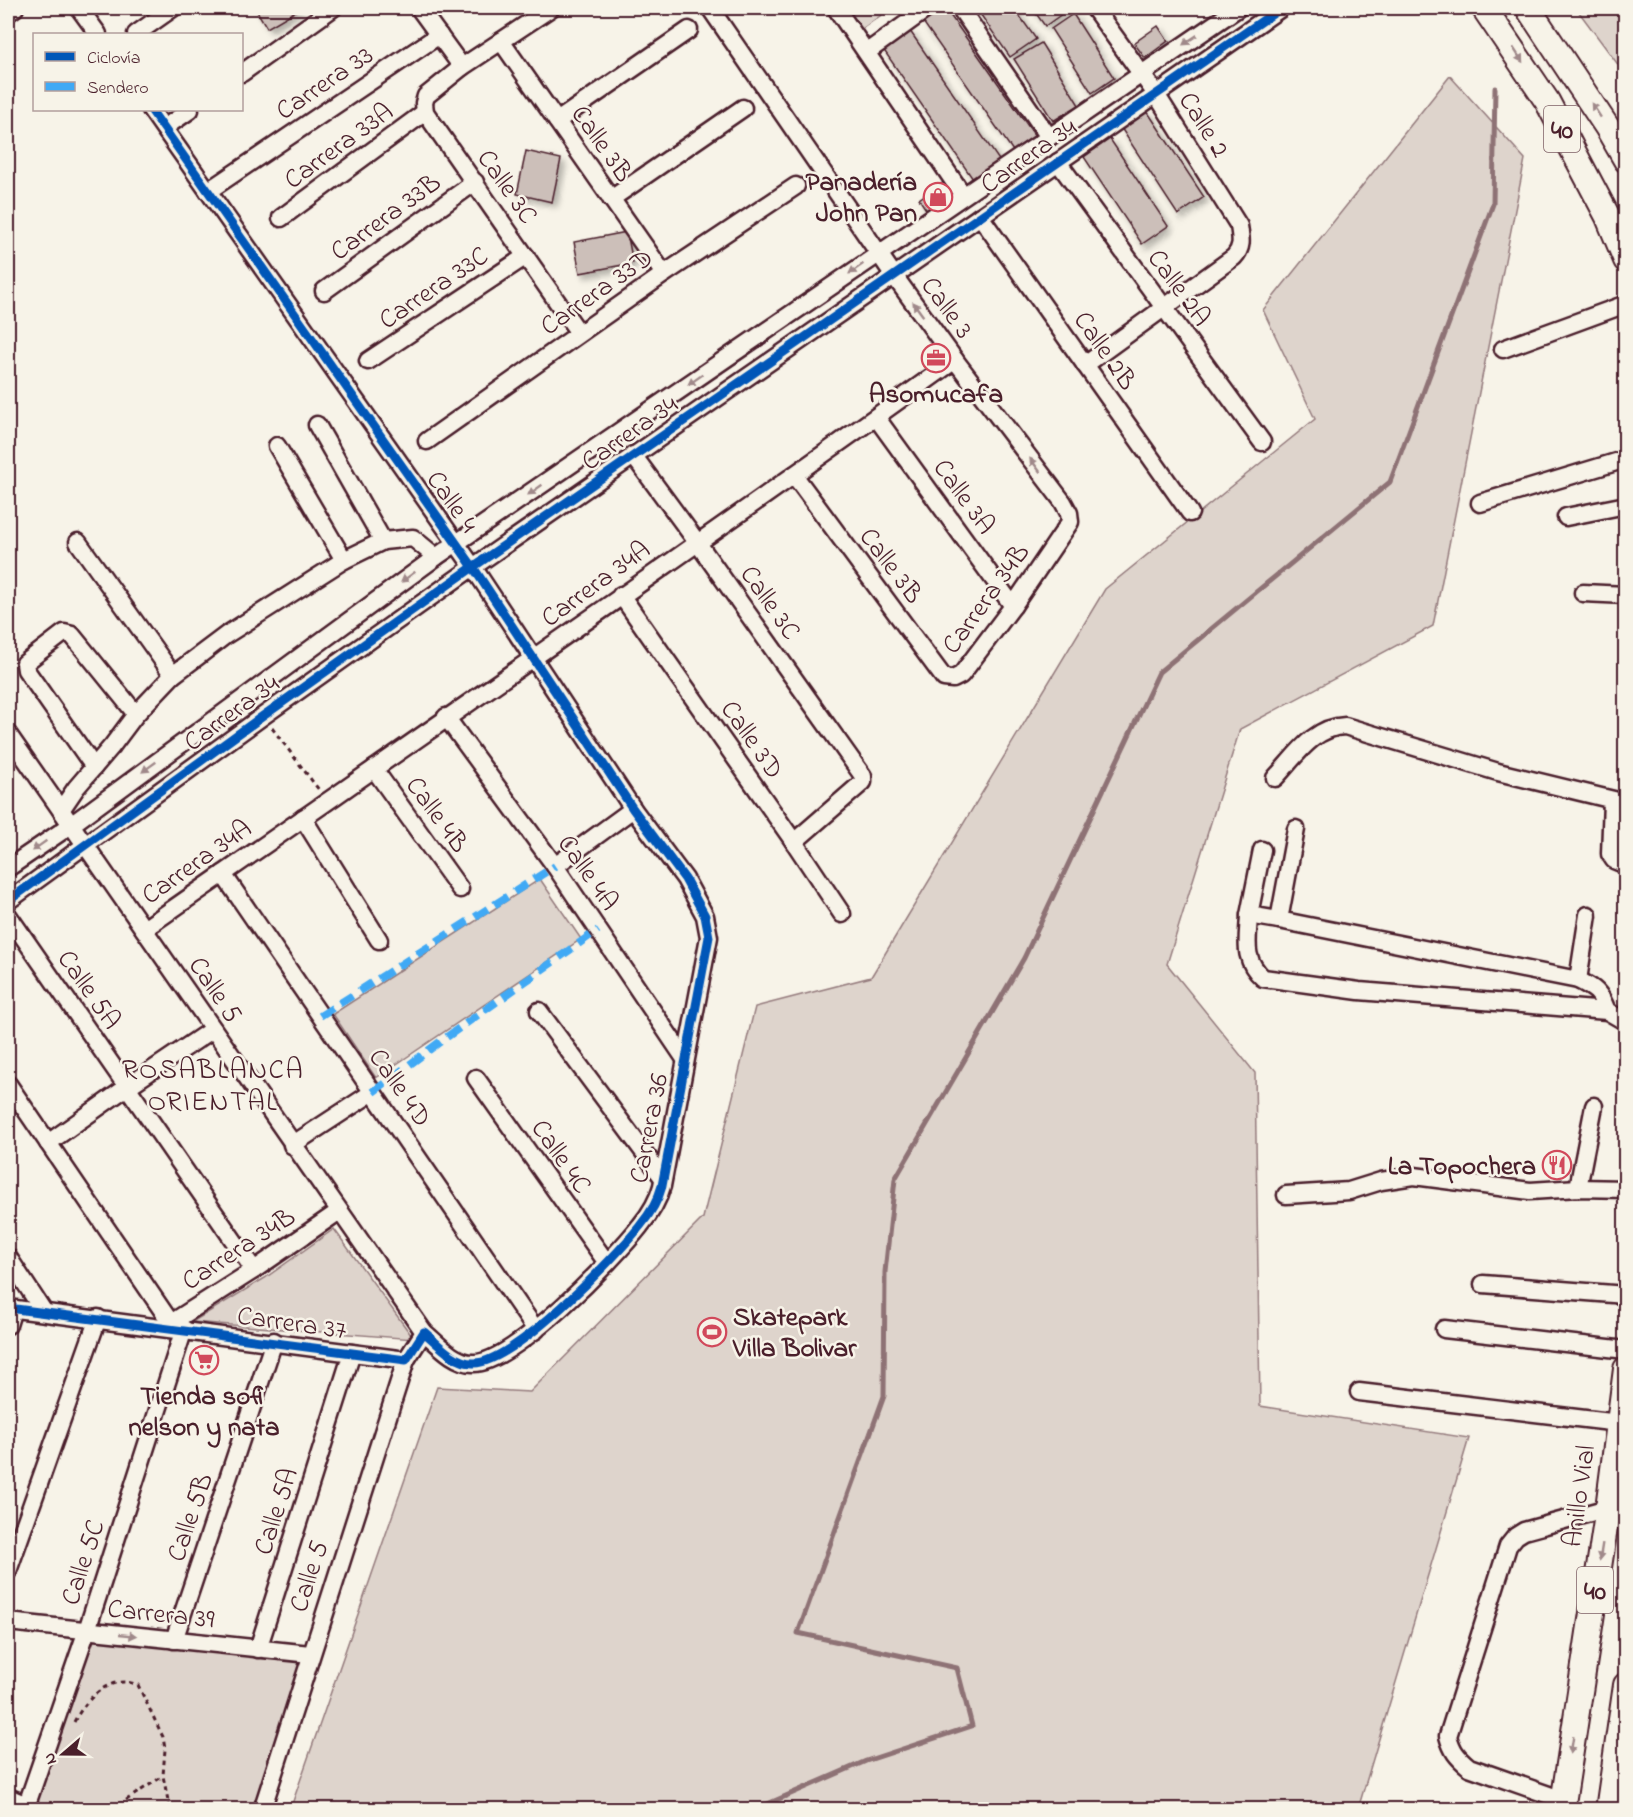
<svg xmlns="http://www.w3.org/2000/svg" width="1633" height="1817" font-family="'Indie Flower',sans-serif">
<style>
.green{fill:#ded4cc;stroke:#947a7c;stroke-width:1.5}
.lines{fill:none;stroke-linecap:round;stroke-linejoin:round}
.stream{stroke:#8e7275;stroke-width:5}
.building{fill:#ccbfb9;stroke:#4a1f2b;stroke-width:1.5;filter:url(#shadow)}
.minor-casing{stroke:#4a1f2b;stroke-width:21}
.highway-casing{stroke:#4a1f2b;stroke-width:28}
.path{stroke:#4a1f2b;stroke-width:3;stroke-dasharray:4.5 4.5;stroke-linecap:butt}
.minor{stroke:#f7f3e8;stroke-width:16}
.highway{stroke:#f7f3e8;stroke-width:24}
.quiet{stroke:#3fa9f5;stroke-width:8;stroke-dasharray:15 8;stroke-linecap:butt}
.cycleway-casing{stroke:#f7f3e8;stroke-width:13}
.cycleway{stroke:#0057b8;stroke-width:9}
.oneway{fill:#a0898a}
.labels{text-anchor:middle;stroke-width:5;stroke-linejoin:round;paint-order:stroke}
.shield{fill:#f7f3e8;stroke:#7e5f64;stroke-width:1.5}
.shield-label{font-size:26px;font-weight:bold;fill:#4a1f2b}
.street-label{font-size:27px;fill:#4a1f2b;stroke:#f7f3e8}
.poi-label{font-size:27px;font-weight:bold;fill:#4a1f2b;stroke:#f7f3e8;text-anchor:end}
.neighbourhood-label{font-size:28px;letter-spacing:1.5px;fill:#4a1f2b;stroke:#f7f3e8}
</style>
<defs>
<filter id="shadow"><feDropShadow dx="4.5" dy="4.5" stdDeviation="3" flood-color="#0004"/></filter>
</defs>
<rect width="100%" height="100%" fill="#f7f3e8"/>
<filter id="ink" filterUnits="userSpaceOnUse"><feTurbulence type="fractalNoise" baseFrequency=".0167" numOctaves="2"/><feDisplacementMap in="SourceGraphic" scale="12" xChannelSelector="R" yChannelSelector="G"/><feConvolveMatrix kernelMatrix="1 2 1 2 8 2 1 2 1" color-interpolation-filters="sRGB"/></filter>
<g filter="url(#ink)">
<!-- green -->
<g class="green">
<path d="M843 8H891L859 31Z"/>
<path d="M1576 8H1625V74Z"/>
<path d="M1450 76 1525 159 1433 626 1240 729 1167 964 1255 1073 1260 1406 1469 1438 1358 1809 290 1810 437 1387 530 1392 703 1218 755 1007 871 977 1105 589 1315 419 1263 310Z"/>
<path d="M540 879 581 939 376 1078 333 1014Z"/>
<path d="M334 1229 414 1339 192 1322 265 1278Z"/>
<path d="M88 1631 306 1663 255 1809 29 1810Z"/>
</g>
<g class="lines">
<!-- stream -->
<path class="stream" d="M754 1810 866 1761 972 1726 957 1668 798 1633 884 1396 885 1272 895 1179 1024 958 1159 672 1390 482 1493 204 1495 88"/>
</g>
<!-- building -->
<g class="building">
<path d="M255 8H301L267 28Z"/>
<path d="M945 8 1035 136 1013 151 923 22Z"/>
<path d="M976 8H1014L1036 39 1010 57Z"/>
<path d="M1032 8H1068L1069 9 1045 26Z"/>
<path d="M1073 14 1114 78 1092 93 1051 29Z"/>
<path d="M1158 26 1168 41 1145 58 1134 43Z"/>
<path d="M910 31 1001 163 975 182 883 49Z"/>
<path d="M1041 43 1079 105 1053 121 1014 59Z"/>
<path d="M1147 111 1204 197 1178 215 1121 128Z"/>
<path d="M1110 139 1168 226 1142 244 1084 157Z"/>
<path d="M526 151 561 159 552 202 517 194Z"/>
<path d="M947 180 957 195 929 214 919 199Z"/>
<path d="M627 232 633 263 580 273 574 242Z"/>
</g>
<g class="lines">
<!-- minor casing -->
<g class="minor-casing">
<g id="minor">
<path d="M79 8 98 34"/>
<path d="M419 8 462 67"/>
<path d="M551 8 462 67 426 96 424 103 425 112 579 333"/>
<path d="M710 8 895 277 955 360 1063 502 1069 513 1070 522 1013 606 961 675 953 679 944 678 794 475"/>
<path d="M836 8 963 195"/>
<path d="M960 8 1049 137"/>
<path d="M8 13 15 8"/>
<path d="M136 34 173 8"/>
<path d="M501 41 664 274"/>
<path d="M867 52 928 8"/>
<path d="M242 73 333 8"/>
<path d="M557 121 689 30"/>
<path d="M164 128 190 110"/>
<path d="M1058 162 1262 442"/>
<path d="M208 191 439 35"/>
<path d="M611 199 743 108"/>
<path d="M980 216 1190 513"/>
<path d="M281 218 425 112"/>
<path d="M324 291 475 182"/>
<path d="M1503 349 1626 304"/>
<path d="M368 361 526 256"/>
<path d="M1085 365 1234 257C1243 247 1241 239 1239 226L1156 94 1094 8"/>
<path d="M876 417 1013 606"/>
<path d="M317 425 383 541"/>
<path d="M427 441 664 274 796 186"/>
<path d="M277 446 344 560"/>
<path d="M633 455 697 542 863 776V782L794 842"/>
<path d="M1480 503 1626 459"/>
<path d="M1566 517 1626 505"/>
<path d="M78 542 173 675"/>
<path d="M1583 593 1626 595"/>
<path d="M621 595 794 842 842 914"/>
<path d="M446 717 555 866 685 1059"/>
<path d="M8 734 424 1332"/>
<path d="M94 767 26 670 25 663 64 633 72 635 136 714"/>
<path d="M374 769 460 889"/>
<path d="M1275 778C1295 757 1313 727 1345 726L1498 772 1626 803"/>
<path d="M1612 801 1610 854 1614 860 1626 865"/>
<path d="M61 810 76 788 112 746 136 714 173 675 197 657 226 635 344 560 383 541 413 538 436 557"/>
<path d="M303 818 379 940"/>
<path d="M1296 829 1279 920 1578 980C1596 989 1600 992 1607 1011"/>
<path d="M555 866 633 809"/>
<path d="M8 868 71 825 436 557 1238 8"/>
<path d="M223 874 536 1330"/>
<path d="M8 901 263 716 473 567 1281 8"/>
<path d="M8 915 254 1270"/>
<path d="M1249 915 1262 850"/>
<path d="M1279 920 1249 915C1248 941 1242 959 1263 978L1359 991 1607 1011 1626 1022"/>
<path d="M144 929C415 740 687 553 955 360"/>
<path d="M1578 980 1588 915"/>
<path d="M539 1011 663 1178"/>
<path d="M476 1078 607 1263"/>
<path d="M8 1084 171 1323"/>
<path d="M48 1143 127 1087 213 1029"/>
<path d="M292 1145 373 1092"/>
<path d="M1578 1188 1594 1106"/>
<path d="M1286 1195 1349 1191 1381 1181 1414 1176 1530 1191 1578 1188 1626 1189"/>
<path d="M8 1257 44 1312"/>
<path d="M1483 1284 1626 1295"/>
<path d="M8 1308 406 1360 424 1332C438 1344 454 1363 473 1363 512 1365 615 1258 640 1226 650 1214 658 1201 662 1186L709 937 705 916 685 879 633 809 473 567 151 110"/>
<path d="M8 1325 13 1309"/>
<path d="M170 1328 171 1323 254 1270 338 1212"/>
<path d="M1444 1329 1626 1350"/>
<path d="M1359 1392 1619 1423"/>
<path d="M8 1571 98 1318"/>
<path d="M8 1622 310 1654"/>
<path d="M174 1640 274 1341"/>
<path d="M258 1649 352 1353"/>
<path d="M8 1797 27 1805"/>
<path d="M1563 1800 1469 1767C1457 1757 1452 1751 1448 1736L1508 1546 1516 1536 1524 1531 1608 1508"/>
<path d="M25 1810 87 1630 184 1329"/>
<path d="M262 1810 406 1360"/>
</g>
</g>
<!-- highway casing -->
<g class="highway-casing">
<g id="highway">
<path d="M1484 8 1547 101 1608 217 1626 260"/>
<path d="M1528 8 1607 127 1626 160"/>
<path d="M1562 1810 1608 1508 1626 1369"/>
<path d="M1608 1810 1626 1685"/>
</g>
</g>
<!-- path -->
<g class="path">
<path d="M272 728 319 790"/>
<path d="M74 1722C86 1699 110 1673 138 1685L163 1737 165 1749 163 1776 170 1810"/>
<path d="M111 1810 163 1776"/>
</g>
<!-- minor -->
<use href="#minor" class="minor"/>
<!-- highway -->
<use href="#highway" class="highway"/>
<!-- quiet -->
<g class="quiet">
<path d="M320 1016 555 866"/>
<path d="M373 1092 441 1041 598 930"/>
</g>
<!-- cycleway casing -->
<g class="cycleway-casing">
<g id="cycleway">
<path d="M8 901 263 716 473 567 1281 8"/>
<path d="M8 1308 406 1360 424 1332C438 1344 454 1363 473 1363 512 1365 615 1258 640 1226 650 1214 658 1201 662 1186L709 937 705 916 685 879 633 809 473 567 151 110"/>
</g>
</g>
<!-- cycleway -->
<use href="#cycleway" class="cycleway"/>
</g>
<!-- one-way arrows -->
<defs><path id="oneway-solid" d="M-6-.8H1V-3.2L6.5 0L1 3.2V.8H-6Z" transform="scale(1.5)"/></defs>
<g class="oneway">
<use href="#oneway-solid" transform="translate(1190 40) rotate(146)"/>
<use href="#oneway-solid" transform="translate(1518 55) rotate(57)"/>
<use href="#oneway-solid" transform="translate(1596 110) rotate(-123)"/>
<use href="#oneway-solid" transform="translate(856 269) rotate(145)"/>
<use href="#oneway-solid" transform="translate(918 309) rotate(-126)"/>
<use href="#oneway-solid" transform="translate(695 380) rotate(145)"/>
<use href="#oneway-solid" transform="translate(1035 465) rotate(-127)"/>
<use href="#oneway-solid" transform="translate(535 490) rotate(145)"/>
<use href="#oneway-solid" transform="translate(408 577) rotate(144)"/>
<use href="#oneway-solid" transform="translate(149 767) rotate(144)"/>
<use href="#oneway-solid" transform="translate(39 846) rotate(145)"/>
<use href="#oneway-solid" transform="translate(1601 1552) rotate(99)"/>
<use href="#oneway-solid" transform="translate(128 1635) rotate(6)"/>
<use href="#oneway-solid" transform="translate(1572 1745) rotate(99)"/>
</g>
</g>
<!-- icons -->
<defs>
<g id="shop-ring" transform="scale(1.5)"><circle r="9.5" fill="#f7f3e8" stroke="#d1495b" stroke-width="1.5"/><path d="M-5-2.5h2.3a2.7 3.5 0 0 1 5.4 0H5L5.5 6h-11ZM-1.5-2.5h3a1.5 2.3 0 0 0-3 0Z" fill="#d1495b"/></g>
<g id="office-ring" transform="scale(1.5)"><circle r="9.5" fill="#f7f3e8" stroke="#d1495b" stroke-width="1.5"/><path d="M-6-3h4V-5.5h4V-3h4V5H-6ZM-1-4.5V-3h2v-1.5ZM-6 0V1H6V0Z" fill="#d1495b"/></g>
<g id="restaurant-ring" transform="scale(1.5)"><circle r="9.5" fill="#f7f3e8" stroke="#d1495b" stroke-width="1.5"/><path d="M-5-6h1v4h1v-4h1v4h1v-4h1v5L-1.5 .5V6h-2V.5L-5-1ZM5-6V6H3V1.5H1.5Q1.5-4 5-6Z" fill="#d1495b"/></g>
<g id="stadium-ring" transform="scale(1.5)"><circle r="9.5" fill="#f7f3e8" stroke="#d1495b" stroke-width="1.5"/><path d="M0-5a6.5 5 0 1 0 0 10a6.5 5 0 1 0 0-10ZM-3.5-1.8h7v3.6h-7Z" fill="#d1495b"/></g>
<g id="supermarket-ring" transform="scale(1.5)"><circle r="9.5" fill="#f7f3e8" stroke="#d1495b" stroke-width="1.5"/><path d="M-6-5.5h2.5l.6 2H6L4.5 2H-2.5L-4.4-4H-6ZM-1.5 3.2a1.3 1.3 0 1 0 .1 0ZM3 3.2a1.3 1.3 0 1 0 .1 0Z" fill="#d1495b"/></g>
</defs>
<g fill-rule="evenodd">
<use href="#shop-ring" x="938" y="197"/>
<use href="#office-ring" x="936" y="358"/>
<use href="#restaurant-ring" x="1557" y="1165"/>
<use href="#stadium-ring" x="712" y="1332"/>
<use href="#supermarket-ring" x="204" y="1360"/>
</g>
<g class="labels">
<!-- shield labels -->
<g class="shield">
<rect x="1544" y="106" width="36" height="46" rx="4.5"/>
<rect x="1577" y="1567" width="36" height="46" rx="4.5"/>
</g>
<g class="shield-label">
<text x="1562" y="138">40</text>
<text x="1595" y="1599">40</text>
</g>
<!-- street labels -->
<g class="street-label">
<text transform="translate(324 82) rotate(-34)" y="9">Carrera 33</text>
<text transform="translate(1205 124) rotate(58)" y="9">Calle 2</text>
<text transform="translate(603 143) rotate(55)" y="9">Calle 3B</text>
<text transform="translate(338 145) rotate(-36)" y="9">Carrera 33A</text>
<text transform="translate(1028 155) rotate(-35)" y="9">Carrera 34</text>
<text transform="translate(508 186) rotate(55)" y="9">Calle 3C</text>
<text transform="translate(385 216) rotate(-36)" y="9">Carrera 33B</text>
<text transform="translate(433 287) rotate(-34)" y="9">Carrera 33C</text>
<text transform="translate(1180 287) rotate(54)" y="9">Calle 2A</text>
<text transform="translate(596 291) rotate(-35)" y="9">Carrera 33D</text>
<text transform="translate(948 307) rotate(54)" y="9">Calle 3</text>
<text transform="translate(1106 350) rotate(55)" y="9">Calle 2B</text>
<text transform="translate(629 432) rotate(-35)" y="9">Carrera 34</text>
<text transform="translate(965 496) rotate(54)" y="9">Calle 3A</text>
<text transform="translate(453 501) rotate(55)" y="9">Calle 4</text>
<text transform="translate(892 565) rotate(53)" y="9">Calle 3B</text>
<text transform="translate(595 583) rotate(-36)" y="9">Carrera 34A</text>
<text transform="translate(985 598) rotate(-54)" y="9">Carrera 34B</text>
<text transform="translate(771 602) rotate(55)" y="9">Calle 3C</text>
<text transform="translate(231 712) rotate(-36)" y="9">Carrera 34</text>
<text transform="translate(753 739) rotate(55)" y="9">Calle 3D</text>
<text transform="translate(438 814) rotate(54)" y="9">Calle 4B</text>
<text transform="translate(196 861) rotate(-35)" y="9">Carrera 34A</text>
<text transform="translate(589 872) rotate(55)" y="9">Calle 4A</text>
<text transform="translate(90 989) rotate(55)" y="9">Calle 5A</text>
<text transform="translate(216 989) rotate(56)" y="9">Calle 5</text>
<text transform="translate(401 1087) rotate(55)" y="9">Calle 4D</text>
<text transform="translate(648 1128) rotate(-79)" y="9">Carrera 36</text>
<text transform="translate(562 1156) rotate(55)" y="9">Calle 4C</text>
<text transform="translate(238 1248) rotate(-33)" y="9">Carrera 34B</text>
<text transform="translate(292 1322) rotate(8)" y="9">Carrera 37</text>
<text transform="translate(1578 1496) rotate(-82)" y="9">Anillo Vial</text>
<text transform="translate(275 1511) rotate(-72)" y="9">Calle 5A</text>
<text transform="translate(189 1517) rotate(-71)" y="9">Calle 5B</text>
<text transform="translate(82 1562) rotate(-72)" y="9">Calle 5C</text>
<text transform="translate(308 1576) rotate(-72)" y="9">Calle 5</text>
<text transform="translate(161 1613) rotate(6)" y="9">Carrera 39</text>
</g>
<!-- poi labels -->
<g class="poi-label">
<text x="917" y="190">Panadería<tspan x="917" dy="31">John Pan</tspan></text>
<text x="936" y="402" text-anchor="middle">Asomucafa</text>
<text x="1536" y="1174">La Topochera</text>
<text x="733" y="1325" text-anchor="start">Skatepark<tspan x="733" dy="31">Villa Bolivar</tspan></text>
<text x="204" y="1404" text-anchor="middle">Tienda sofi<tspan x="204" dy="31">nelson y nata</tspan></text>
</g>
<!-- neighbourhood labels -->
<g class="neighbourhood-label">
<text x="213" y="1078">ROSABLANCA<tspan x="213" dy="32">ORIENTAL</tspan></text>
</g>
</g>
<!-- margin -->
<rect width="1633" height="1817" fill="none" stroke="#f7f3e8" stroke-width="30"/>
<rect x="15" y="15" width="1603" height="1787" fill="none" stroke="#4a1f2b" stroke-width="2" filter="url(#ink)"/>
<!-- legend -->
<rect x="33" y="33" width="210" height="78" fill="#f7f3e8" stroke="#b29e9c" stroke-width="1.5"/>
<rect x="45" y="52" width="30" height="9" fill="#0057b8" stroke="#b29e9c" stroke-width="1.5"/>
<text x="87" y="63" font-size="18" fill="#4a1f2b">Ciclovía</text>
<rect x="45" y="82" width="30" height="9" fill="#3fa9f5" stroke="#b29e9c" stroke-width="1.5"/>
<text x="87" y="93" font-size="18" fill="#4a1f2b">Sendero</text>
<!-- north arrow -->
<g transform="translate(63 1754) rotate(250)" stroke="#f7f3e8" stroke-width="4.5" paint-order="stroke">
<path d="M0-4.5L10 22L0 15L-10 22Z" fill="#4a1f2b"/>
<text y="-9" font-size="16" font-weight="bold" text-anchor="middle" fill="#4a1f2b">N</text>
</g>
</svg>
